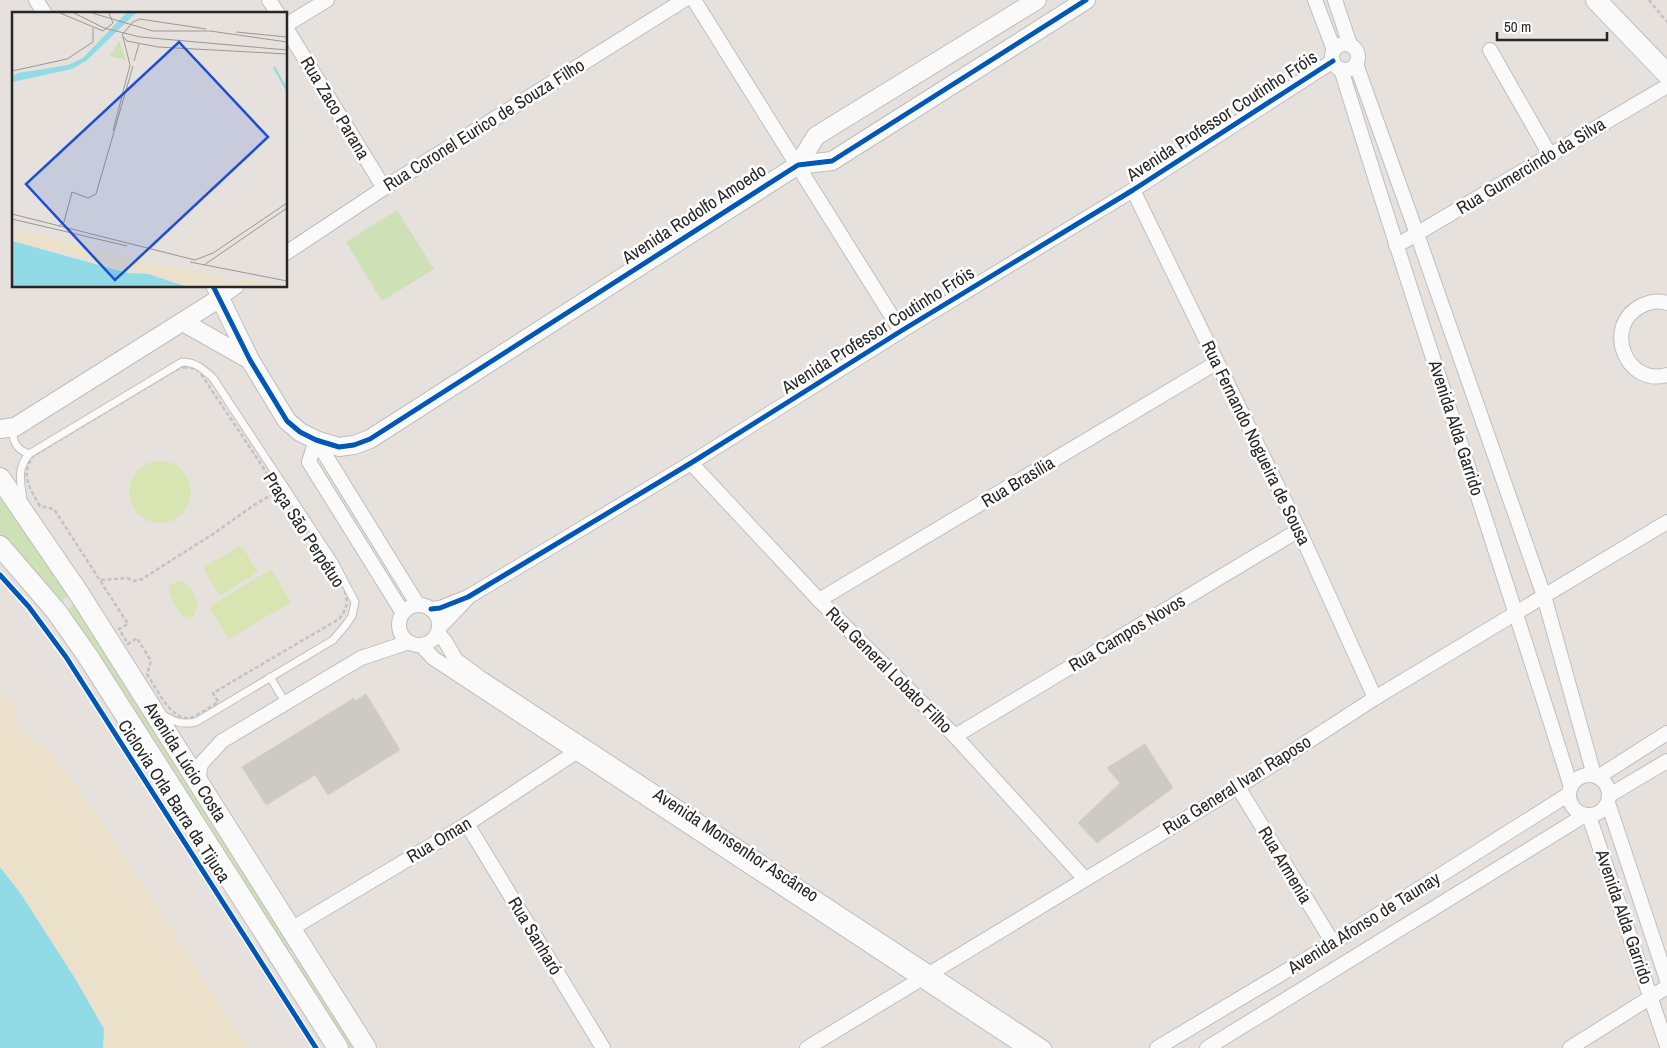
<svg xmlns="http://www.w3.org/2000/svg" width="1667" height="1048" font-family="'Archivo Narrow',sans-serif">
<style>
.green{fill:#cde0b6}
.sand{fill:#ebe1ca}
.pitch{fill:#d9e4b3}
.water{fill:#91dbe7}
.building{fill:#cdcac6;stroke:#d1cdc9}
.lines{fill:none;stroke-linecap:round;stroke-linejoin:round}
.service-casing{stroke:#bfbebe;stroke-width:9}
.minor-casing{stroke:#bfbebe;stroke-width:16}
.tertiary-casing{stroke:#bfbebe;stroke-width:20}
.secondary-casing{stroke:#bfbebe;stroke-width:22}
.path{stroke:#c2c2c2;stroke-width:2.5;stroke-dasharray:4 2.5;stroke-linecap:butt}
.service{stroke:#fbfafa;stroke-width:7}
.minor{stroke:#fbfafa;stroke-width:14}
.tertiary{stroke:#fbfafa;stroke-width:18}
.secondary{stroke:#fbfafa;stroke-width:20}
.cycleway-casing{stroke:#fff;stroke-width:8}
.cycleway{stroke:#0057b8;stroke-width:5}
.labels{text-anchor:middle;stroke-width:5;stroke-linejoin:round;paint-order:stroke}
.street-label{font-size:18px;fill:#272727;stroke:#fff}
.inset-river{fill:none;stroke:#91dbe7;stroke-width:2.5}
.inset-road{fill:none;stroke:#9a9794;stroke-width:1}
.view{fill:#1d4ed8;fill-opacity:0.15;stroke:#1d4ed8;stroke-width:2.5}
.inset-edge{fill:none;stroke:#272727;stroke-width:2.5}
</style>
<rect width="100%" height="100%" fill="#e6e1dd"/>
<!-- green -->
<g class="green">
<path d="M397 210 434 269 382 301 346 242Z"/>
<path d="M0 498 69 595 60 602 0 533Z"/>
<path d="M75 604 293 949 287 953 66 610Z"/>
<path d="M298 958 355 1048H348L292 961Z"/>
</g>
<!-- sand -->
<path class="sand" d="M0 691 3 695 14 702 17 722 38 746 48 747 100 820 249 1048H103L104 1029 76 980 21 894 0 867Z"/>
<!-- pitch -->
<g class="pitch">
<circle cx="160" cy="492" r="31"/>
<path d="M241 545 258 572 220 596 203 568Z"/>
<path d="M271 569 291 602 229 639 209 607Z"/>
<path d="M181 581C194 588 202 604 193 617 191 617 187 618 185 617 180 615 177 609 175 605 168 593 164 584 181 581Z"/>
</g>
<!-- water -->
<path class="water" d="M0 867 21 894 76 980 104 1029 103 1048H0Z"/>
<!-- building -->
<g class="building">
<path d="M366 694 400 750 328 795 315 775 266 805 242 767 354 698 355 701Z"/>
<path d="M1145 744 1173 788 1097 843 1078 823 1120 783 1107 768Z"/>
</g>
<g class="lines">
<!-- service casing -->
<g class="service-casing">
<g id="service">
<path d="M14 427C11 441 16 449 29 454"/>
<path d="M23 500C21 482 16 470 29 454L182 362C196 362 203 369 213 378L334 562 355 602 352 616 345 626 333 640 196 722C182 725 175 722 163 715"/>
<path d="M270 677 285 702"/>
</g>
</g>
<!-- minor casing -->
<g class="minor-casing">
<g id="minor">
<path d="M36 0 45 14"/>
<path d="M269 0 278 14"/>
<path d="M694 0 901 331"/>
<path d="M1315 0 1334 50"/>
<path d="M1335 0 1350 45"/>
<path d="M286 25 327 0"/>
<path d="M286 28 384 188"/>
<circle cx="1345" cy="57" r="13"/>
<path d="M1490 50 1550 155"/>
<path d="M1356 64 1417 234 1544 596 1594 775"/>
<path d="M1341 69C1415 309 1496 547 1571 787"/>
<path d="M1133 190 1299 530 1375 698"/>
<path d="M1396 246 1667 86"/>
<path d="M286 253 384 188 684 0"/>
<path d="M213 286 220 298 237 286"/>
<path d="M1667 303C1658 300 1649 302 1641 306 1602 326 1626 387 1667 375"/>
<path d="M316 440 309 462 403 613"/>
<path d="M316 440 418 605"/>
<path d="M691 463 819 600 955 736 1085 879"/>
<path d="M819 600 1216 363"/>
<circle cx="419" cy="625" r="20"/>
<path d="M431 609 440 608 468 597 691 463 901 331 1133 190 1333 61"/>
<path d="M439 628 466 600"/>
<path d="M438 633 445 641 456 660 479 677 1044 1048"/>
<path d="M421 645 433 658 1025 1048"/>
<path d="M955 736 1299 530"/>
<circle cx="1589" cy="795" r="20"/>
<path d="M1598 777 1667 733"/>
<path d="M198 782 201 764 222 741 361 658 409 642"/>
<path d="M1238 787 1333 943"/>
<path d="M1610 795 1667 761"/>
<path d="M1608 803 1667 980"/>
<path d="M1589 816 1667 1046"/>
<path d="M467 824 603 1048"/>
<path d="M291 929 467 824 582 748"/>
<path d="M807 1048 1238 787 1375 698 1667 522"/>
<path d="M1157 1048 1333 943 1569 794"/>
<path d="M1207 1048 1585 815"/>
<path d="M1570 1048 1667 987"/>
</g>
</g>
<!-- tertiary casing -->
<g class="tertiary-casing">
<g id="tertiary">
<path d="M798 165 816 136 1037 0"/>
<path d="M183 322 250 360"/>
<path d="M0 429 15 427 220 298 250 360 287 421 300 432 316 440 339 447 354 445 370 439 798 165 832 161 1086 0"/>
</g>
</g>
<!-- secondary casing -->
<g class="secondary-casing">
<g id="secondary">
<path d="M1596 0 1667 74"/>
<path id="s1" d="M0 478 80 595 366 1048"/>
<path d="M0 546 56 611 87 655 338 1048"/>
</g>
</g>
<!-- path -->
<g class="path">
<path d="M1649 0 1667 22"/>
<path d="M184 367 192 368 199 371 340 583C349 596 349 607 339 619L213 693 218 702C211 706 195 718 188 718 171 720 155 686 147 674L151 661 137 638 128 644 119 629 128 624 54 509 40 506C30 489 20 475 33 456L176 370Z"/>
<path d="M101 580 127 578 134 581 142 579 213 534 254 505 275 493"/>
</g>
<!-- service -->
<use href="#service" class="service"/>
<!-- minor -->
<use href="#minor" class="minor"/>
<!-- tertiary -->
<use href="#tertiary" class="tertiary"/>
<!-- secondary -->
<use href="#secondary" class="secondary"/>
<!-- cycleway casing -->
<g class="cycleway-casing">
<g id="cycleway">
<path d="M213 286 250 360 287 421 300 432 316 440 339 447 354 445 370 439 798 165 832 161 1086 0"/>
<path d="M0 575 29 607 66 657 316 1048"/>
<path d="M431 609 440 608 468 597 691 463 901 331 1133 190 1333 61"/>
</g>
</g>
<!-- cycleway -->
<use href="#cycleway" class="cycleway"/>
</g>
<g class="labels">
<!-- street labels -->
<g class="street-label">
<text transform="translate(335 108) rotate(59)" y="6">Rua Zaco Parana</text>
<text transform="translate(1222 116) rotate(-33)" y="6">Avenida Professor Coutinho Fróis</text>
<text transform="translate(484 125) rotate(-32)" y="6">Rua Coronel Eurico de Souza Filho</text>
<text transform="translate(1531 166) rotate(-31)" y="6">Rua Gumercindo da Silva</text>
<text transform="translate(694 214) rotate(-33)" y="6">Avenida Rodolfo Amoedo</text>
<text transform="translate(878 330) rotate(-32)" y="6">Avenida Professor Coutinho Fróis</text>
<text transform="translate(1456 428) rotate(72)" y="6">Avenida Alda Garrido</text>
<text transform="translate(1256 443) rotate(64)" y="6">Rua Fernando Nogueira de Sousa</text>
<text transform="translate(1018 482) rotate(-31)" y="6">Rua Brasília</text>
<text transform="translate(304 530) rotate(57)" y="6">Praça São Perpétuo</text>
<text transform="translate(1127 633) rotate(-31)" y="6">Rua Campos Novos</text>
<text transform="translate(889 670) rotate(45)" y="6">Rua General Lobato Filho</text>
<text dy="6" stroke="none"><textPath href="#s1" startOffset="339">Avenida Lúcio Costa</textPath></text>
<text transform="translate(1237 785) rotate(-32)" y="6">Rua General Ivan Raposo</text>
<text transform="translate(174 801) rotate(57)" y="6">Ciclovia Orla Barra da Tijuca</text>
<text transform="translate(439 840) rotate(-31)" y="6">Rua Oman</text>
<text transform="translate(736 845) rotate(33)" y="6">Avenida Monsenhor Ascâneo</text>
<text transform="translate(1285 865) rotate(59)" y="6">Rua Armenia</text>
<text transform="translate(1624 917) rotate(71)" y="6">Avenida Alda Garrido</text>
<text transform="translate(1364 923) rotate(-32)" y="6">Avenida Afonso de Taunay</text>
<text transform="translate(535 936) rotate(59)" y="6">Rua Sanharó</text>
</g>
</g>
<!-- overview -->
<g transform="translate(12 12)">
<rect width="275" height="275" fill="#e6e1dd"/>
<path d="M107 29 114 47 113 48 98 44Z" fill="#cde0b6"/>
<path d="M0 216 160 256 189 259 196 264 204 262 207 267 221 271 230 265 247 270 256 269 267 274H173L66 244 15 234 0 229Z" fill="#ebe1ca"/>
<path d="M114 1H124L74 49 60 57 0 70V64L6 61 56 53 71 46ZM0 229 116 261 136 262 173 274H0Z" fill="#91dbe7"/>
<path class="inset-river" d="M262 55 275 78"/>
<path class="inset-road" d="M48 1 91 19 101 11 97 1M62 1 92 16 128 25 275 38M80 1 141 19H198L275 30M194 17 128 7 121 10 110 23 115 29 146 35 275 42M224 20 275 25M122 49 127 32M0 59 55 47 81 30V16M101 119 118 53 111 25M0 202 183 248 201 241 275 191M0 207 115 234M47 214 52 210 60 180 76 186 84 182 121 54M178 250 275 269M192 253 275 196"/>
<path class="view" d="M167 30 256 125 103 268 14 172Z"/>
<rect width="275" height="275" class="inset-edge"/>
</g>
<!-- scale -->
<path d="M1497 32v8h110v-8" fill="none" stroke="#272727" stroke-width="2.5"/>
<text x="1504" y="32" font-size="15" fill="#272727" stroke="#ffffff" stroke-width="4" paint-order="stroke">50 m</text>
</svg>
